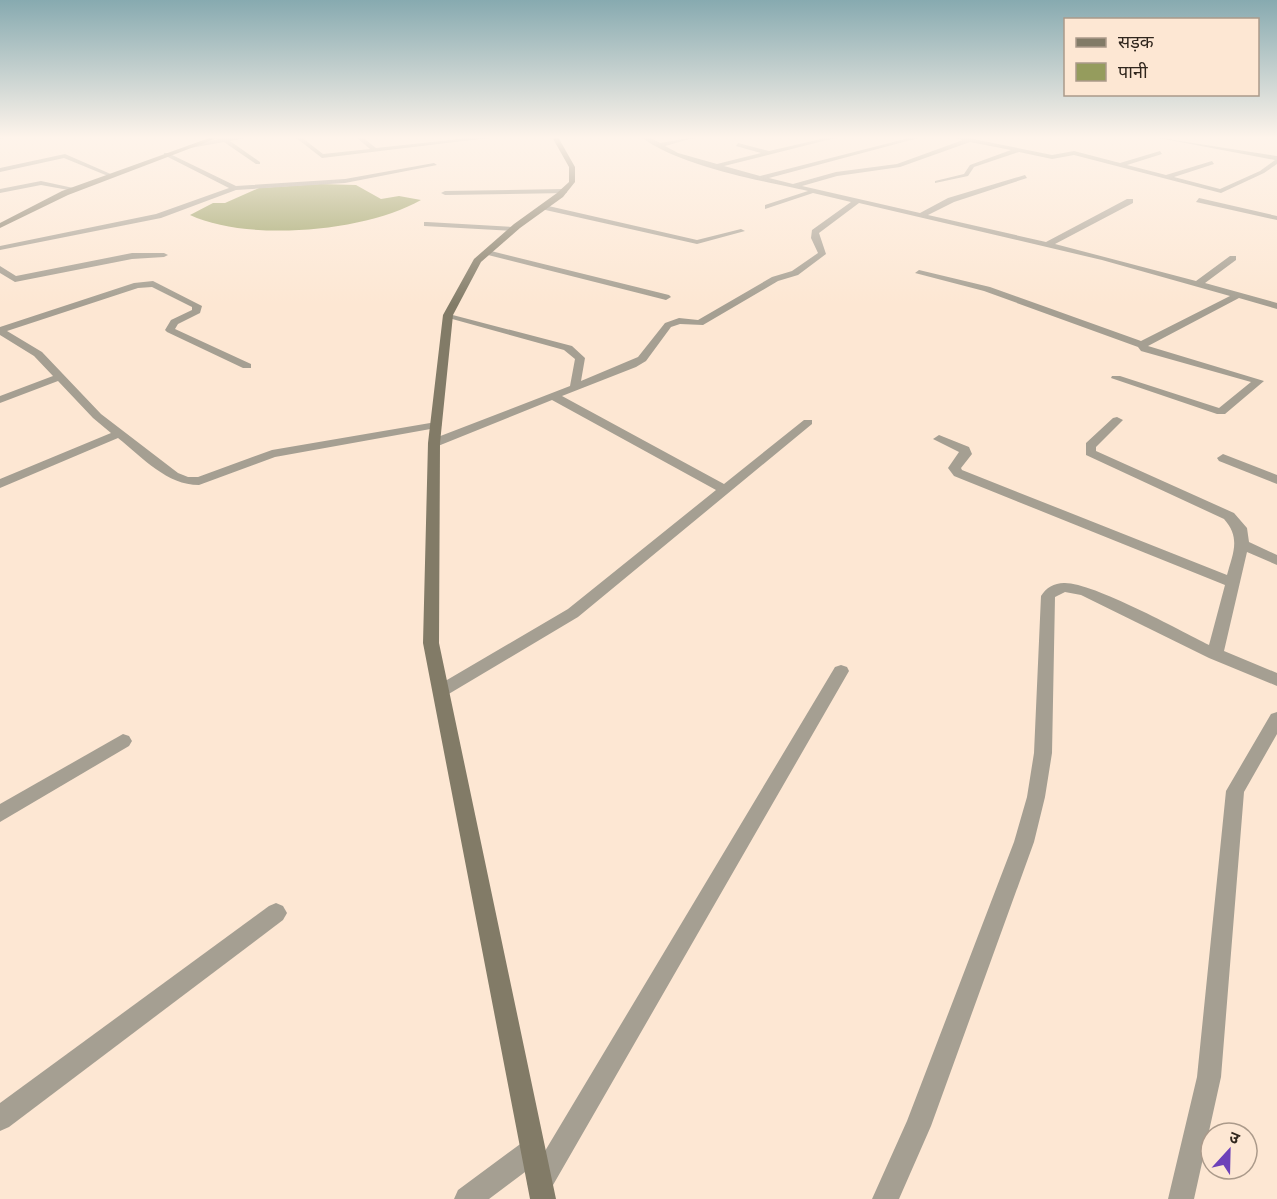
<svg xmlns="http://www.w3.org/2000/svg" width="1277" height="1199" font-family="Cabin,'Noto Sans Devanagari',sans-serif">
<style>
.water{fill:#959c5d}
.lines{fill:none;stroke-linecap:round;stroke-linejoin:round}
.street{fill:#a59f92;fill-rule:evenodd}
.secondary{fill:#827b67;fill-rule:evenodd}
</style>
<rect width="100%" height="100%" fill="#fde7d3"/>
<!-- water -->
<path class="water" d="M320 184 356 185 381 199 399 196 421 200C365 232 248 242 190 215L213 203H225L259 188Z"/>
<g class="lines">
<!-- street -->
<g class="street">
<path d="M0 137H6L0 139Z"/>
<path d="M249 137 230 141 260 162V164H256L224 142 190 148 187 146 224 138Z"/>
<path d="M295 137H301L323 154 370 149 356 137H362L376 148 479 137H496L322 158Z"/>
<path d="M641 137H648L660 143 697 137 665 146 678 153 717 164 761 153 736 146 738 143 769 151 830 137H839L724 166 760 176 913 137H922L769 178 793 184 836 172 897 164 963 140 953 137H963L1052 155 1074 151 1120 163 1160 151 1162 154 1127 165 1166 175 1212 161 1214 164 1174 177 1220 189 1260 171 1275 160 1154 137 1277 156V164L1264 173 1221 193 1074 155 1052 159 1019 152 974 167 968 176 935 183V181L964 174 970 165 1011 150 970 142 900 167 837 176 802 186 920 213 948 198 1025 175 1027 178 954 202 928 215 1046 242 1127 199H1133V203L1055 244 1196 281 1230 256H1236V260L1205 283 1277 303V309L1239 298 1148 346 1264 381 1225 414H1217L1111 378 1112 376H1120L1219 408 1251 382 1141 351 1138 347 984 291 915 273 919 270 990 287 1141 341 1230 296 1102 260 859 203 819 233 826 254 798 275 778 281 703 325 680 324 671 327 646 361 636 367 562 396 724 484 804 420H812V424L578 617 447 695 441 697 435 695 433 691 435 687 568 609 716 490 552 400 438 446H430V440L570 386 575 359 564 350 445 317V313L572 346 585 358 581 381 638 357 665 323 679 318 698 320 772 277 792 271 818 253 811 238 812 230 851 202 813 193 765 209V205L808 191C762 181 679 166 641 137Z"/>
<path d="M164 153H168L236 186 345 179 434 163 437 165 345 183 236 190 161 218 0 250V246L156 214 229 188 164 155Z"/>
<path d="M65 154 113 175 108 176 64 158 0 172V168Z"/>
<path d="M41 181 78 189 74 191 41 185 0 193V189Z"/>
<path d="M564 189 567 193 445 195 441 193 445 191Z"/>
<path d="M1199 198 1277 216V220L1196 202Z"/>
<path d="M544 205 697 240 741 229 745 231 697 244 541 209Z"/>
<path d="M427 222 514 227 518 229 514 231 424 226V222Z"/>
<path d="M487 250 669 295 671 297 666 300 484 254V250Z"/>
<path d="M132 253H164L168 255 164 257 132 259 15 282 0 273V266L16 276Z"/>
<path d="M153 281 202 306 200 313 178 324 175 329 251 364V368H243L167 332 165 330 171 320 192 310V307L152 287 138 288 7 331 42 352 101 414 178 473 188 477H198L272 450 436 422 442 425 436 428 275 457 199 485C167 485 143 458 118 438L0 488V479L111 433 93 418 58 381 0 403V396L53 376 34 356 0 335V327L134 283Z"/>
<path d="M1117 417 1123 420 1096 447V451L1234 513 1247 528 1249 542 1277 555V565L1247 552 1224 651 1277 673V686L1209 658 1081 595 1065 592 1055 597 1052 753 1045 797 1034 842 931 1126 899 1199H872L907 1121 1014 842 1027 797 1034 753 1041 596C1046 588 1054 583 1064 583 1092 582 1179 630 1209 645L1225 585 954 476 948 468 959 452 933 439 939 435 969 447 972 454 961 468 962 470 1227 575C1233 553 1241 538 1224 519L1086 455V443L1113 418Z"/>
<path d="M1223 454 1277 475V484L1219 461 1217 458Z"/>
<path d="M841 665 847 667 849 671 549 1192 540 1196 531 1192 527 1183 537 1163 489 1199H454L458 1190 523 1142 532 1138 541 1142 545 1151 835 667Z"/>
<path d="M1277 712V734L1244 792 1221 1077 1194 1199H1168L1197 1077 1226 791 1271 714Z"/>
<path d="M123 734 129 736 132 741 129 746 0 822V804Z"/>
<path d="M276 903 283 906 287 913 283 920 9 1127 0 1131V1103L269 906Z"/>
</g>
<!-- secondary -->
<g class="secondary">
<path d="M212 137H220L68 195 0 228V223L62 191Z"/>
<path d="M552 137H558L575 167V182L563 197 520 228 481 262 453 315 440 443 439 643 556 1199H530L423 643 428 443 443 315 474 259 514 224 557 193 569 182V167Z"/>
</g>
</g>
<!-- sky -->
<linearGradient id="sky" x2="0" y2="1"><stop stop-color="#87aab0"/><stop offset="0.45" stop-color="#fef4eb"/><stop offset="1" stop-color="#fef4eb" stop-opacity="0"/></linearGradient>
<rect width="1277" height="305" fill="url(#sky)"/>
<!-- legend -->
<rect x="1064" y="18" width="195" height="78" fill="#fde7d3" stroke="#ab9a8a" stroke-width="1.5"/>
<rect x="1076" y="38" width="30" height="9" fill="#827b67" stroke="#ab9a8a" stroke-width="1.5"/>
<text x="1118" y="48" font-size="18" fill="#30261d">सड़क</text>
<rect x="1076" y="63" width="30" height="18" fill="#959c5d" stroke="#ab9a8a" stroke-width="1.5"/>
<text x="1118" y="78" font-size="18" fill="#30261d">पानी</text>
<!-- north arrow -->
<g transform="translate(1229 1151) rotate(22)"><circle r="28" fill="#fde7d3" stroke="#ab9a8a" stroke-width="1.5"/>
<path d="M0-4.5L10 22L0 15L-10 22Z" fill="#6d41b9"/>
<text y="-9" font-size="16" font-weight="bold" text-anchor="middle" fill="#30261d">उ</text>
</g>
</svg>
